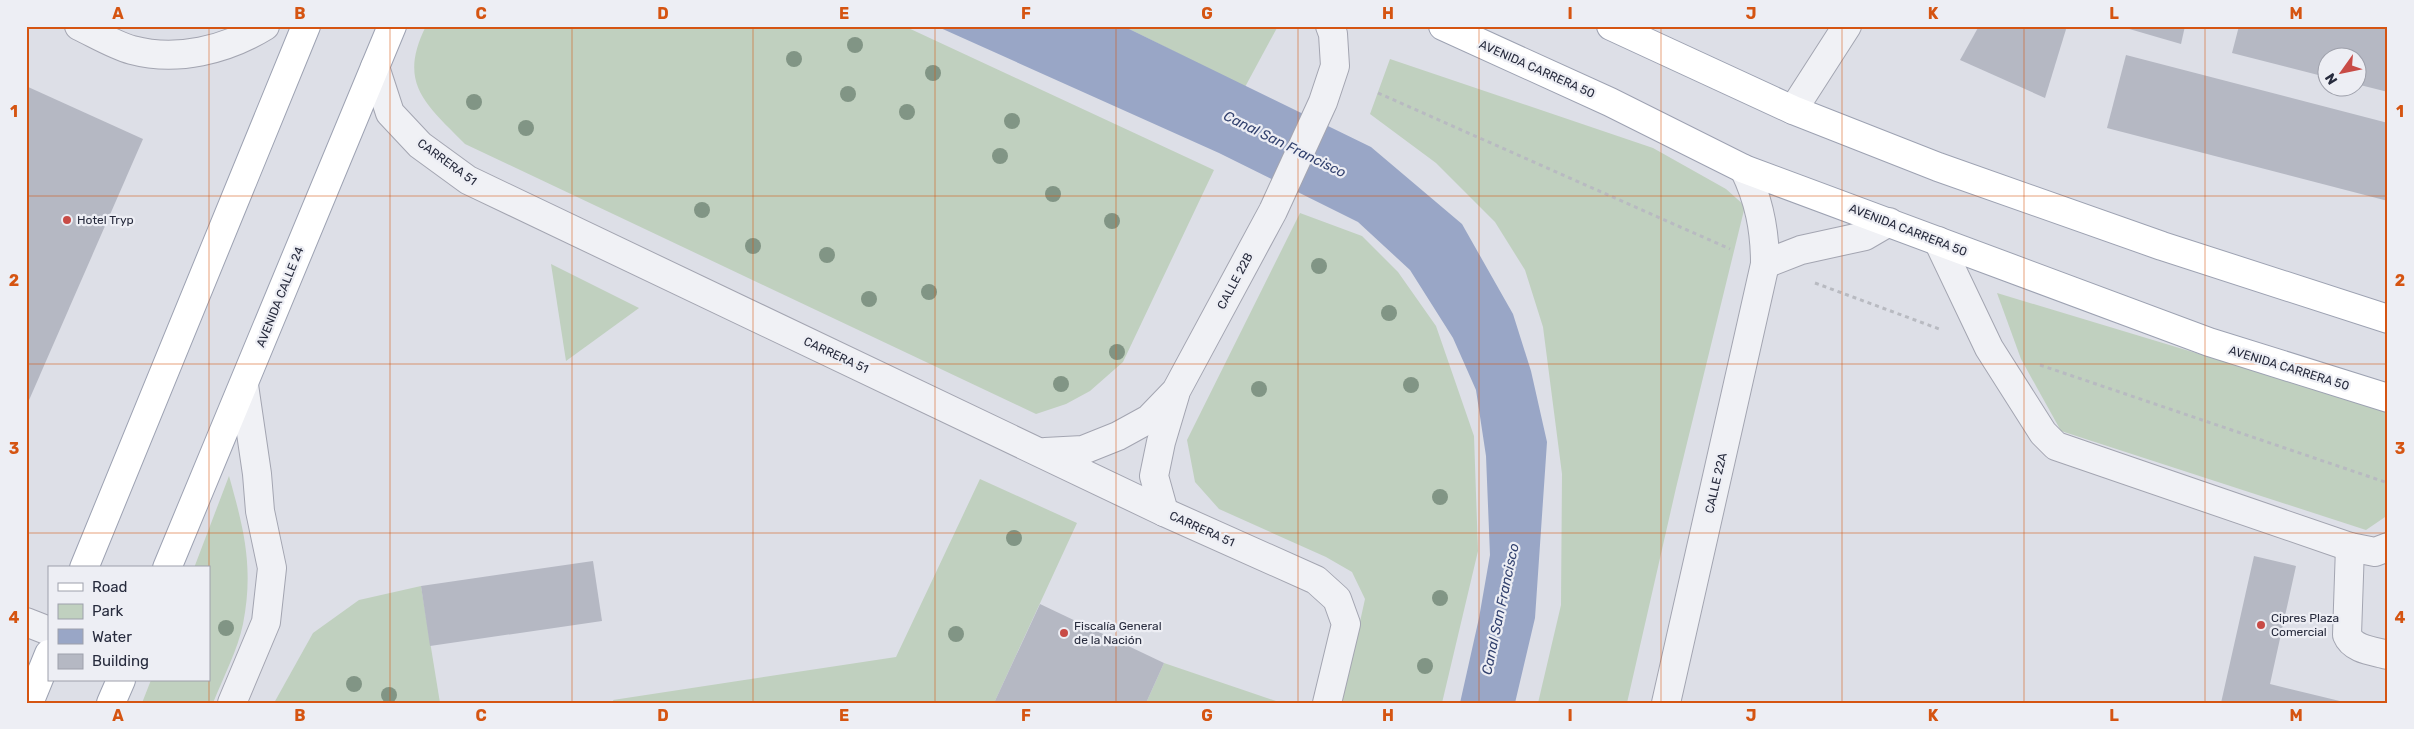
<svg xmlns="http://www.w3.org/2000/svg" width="2414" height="729" font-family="Rubik,sans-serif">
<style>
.green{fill:#c0d0bf}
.water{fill:#99a6c6}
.building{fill:#b5b8c3}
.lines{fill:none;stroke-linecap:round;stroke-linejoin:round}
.minor-casing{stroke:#a3a5b1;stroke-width:30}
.major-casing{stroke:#9da2b2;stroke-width:30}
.path{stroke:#b8bac1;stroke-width:3;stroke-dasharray:4 4;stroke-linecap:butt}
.minor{stroke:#f0f1f5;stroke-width:28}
.major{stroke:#fff;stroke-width:28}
.tree{fill:#819585}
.grid{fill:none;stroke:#d55411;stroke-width:1;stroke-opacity:0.55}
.poi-dot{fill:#c84b46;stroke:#edeef4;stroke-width:2}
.labels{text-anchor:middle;stroke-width:4.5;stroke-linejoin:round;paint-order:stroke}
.street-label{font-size:12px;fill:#272b3d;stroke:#edeef4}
.poi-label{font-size:12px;fill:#272b3d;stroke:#edeef4;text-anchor:start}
.water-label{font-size:14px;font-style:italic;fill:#33426f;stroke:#edeef4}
.neatline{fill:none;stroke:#d55411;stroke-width:2}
.grid-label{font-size:16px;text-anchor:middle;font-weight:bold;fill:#d55411}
</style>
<rect width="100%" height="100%" fill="#dddfe7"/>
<!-- green -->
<g class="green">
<path d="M426 26H904L1214 170 1123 362 1090 391 1066 404 1036 414 465 144C426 104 397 84 426 26Z"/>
<path d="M1123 26H1278L1245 87Z"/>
<path d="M1390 59 1653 148 1726 189 1745 206 1676 488 1627 703H1538L1561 605 1562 474 1543 327 1525 270 1495 222 1436 163 1370 114Z"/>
<path d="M1300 213 1362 236 1398 272 1436 326 1474 436 1478 551 1442 703H1342L1365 599 1352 572 1326 557 1219 509 1195 482 1187 440Z"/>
<path d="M551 264 639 308 566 361Z"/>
<path d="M1997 293 2388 411V515L2366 530 2061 431 2021 359Z"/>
<path d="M229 476C244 529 254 568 243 624 238 649 223 678 213 703H142L151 680H209V568H194Z"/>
<path d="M980 479 1077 523 994 703H614L613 700 896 657Z"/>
<path d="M421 586 440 703H274L313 633 359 600Z"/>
<path d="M1164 663 1279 702 1278 703H1146Z"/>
</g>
<!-- water -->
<path class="water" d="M936 26H1123L1371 147 1462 224 1513 314 1531 371 1547 442 1535 618 1515 703H1460L1479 618 1490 555 1486 456 1476 390 1453 338 1410 270 1358 222 1219 153Z"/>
<!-- building -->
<g class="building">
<path d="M1979 26H2067L2045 98 1960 60Z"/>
<path d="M2119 26H2185L2181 44Z"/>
<path d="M2239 26H2388V92L2356 84V58H2326V77L2232 53Z"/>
<path d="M2126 55 2388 123V201L2107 128Z"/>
<path d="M26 86 143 139 26 407Z"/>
<path d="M2254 556 2296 566 2270 684 2348 703H2221Z"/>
<path d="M593 561 602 621 430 646 421 586Z"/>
<path d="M1040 604 1164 663 1146 703H994Z"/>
</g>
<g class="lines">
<!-- minor casing -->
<g class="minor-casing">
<g id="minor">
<path d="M79 26C96 34 114 45 132 50 177 62 226 50 265 26"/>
<path d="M375 67 390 113 420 145 468 180 1164 512 1316 580 1337 599 1346 624 1327 703"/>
<path d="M1793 110 1847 26"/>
<path d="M1938 241 1989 348 2043 433 2056 446 2350 547 2375 552 2388 547"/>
<path d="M1765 264 1801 250 1865 236 1889 222"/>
<path d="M1045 452 1083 450 1118 436 1149 419 1176 391 1273 211 1323 102 1335 66 1333 34 1330 26"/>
<path d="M1164 512 1154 476 1161 442 1175 395"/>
<path d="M2350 547 2347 635C2353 650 2374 651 2388 655"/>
<path d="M26 622 49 631"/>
<path d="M232 703 266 622 272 568 260 511 257 474 244 385"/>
<path d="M1666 703 1765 264C1765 229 1759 200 1744 169"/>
</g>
</g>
<!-- major casing -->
<g class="major-casing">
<g id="major">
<path d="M1443 26 1610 102 1744 169 2209 342 2388 398"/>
<path d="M1611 26 1793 110 1938 167 2162 246 2388 319"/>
<path d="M84 568 306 26"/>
<path d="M167 568 392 26"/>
<path d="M29 703 49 654"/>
<path d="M111 703 121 680"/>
</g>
</g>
<!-- path -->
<g class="path">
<path d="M1378 93 1730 249"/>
<path d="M1815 283 1942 330"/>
<path d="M2040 365 2388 483"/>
</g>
<!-- minor -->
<use href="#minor" class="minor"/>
<!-- major -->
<use href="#major" class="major"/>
</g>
<!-- trees -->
<g class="tree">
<circle cx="855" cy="45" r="8"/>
<circle cx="794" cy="59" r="8"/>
<circle cx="933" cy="73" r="8"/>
<circle cx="848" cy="94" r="8"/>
<circle cx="474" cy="102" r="8"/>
<circle cx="907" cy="112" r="8"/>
<circle cx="1012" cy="121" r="8"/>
<circle cx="526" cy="128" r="8"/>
<circle cx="1000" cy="156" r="8"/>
<circle cx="1053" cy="194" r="8"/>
<circle cx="702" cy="210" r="8"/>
<circle cx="1112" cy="221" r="8"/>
<circle cx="753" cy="246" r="8"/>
<circle cx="827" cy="255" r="8"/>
<circle cx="1319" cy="266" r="8"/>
<circle cx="929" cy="292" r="8"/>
<circle cx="869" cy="299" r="8"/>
<circle cx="1389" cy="313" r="8"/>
<circle cx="1117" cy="352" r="8"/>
<circle cx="1061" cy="384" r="8"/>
<circle cx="1411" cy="385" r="8"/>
<circle cx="1259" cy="389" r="8"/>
<circle cx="1440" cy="497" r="8"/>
<circle cx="1014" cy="538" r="8"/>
<circle cx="1440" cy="598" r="8"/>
<circle cx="226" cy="628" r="8"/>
<circle cx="956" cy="634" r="8"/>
<circle cx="1425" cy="666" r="8"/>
<circle cx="354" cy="684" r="8"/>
<circle cx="389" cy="695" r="8"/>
</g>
<!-- grid -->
<path class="grid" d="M209 26V703M390 26V703M572 26V703M753 26V703M935 26V703M1116 26V703M1298 26V703M1479 26V703M1661 26V703M1842 26V703M2024 26V703M2205 26V703M26 196H2388M26 364H2388M26 533H2388"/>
<!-- markers -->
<g class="poi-dot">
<circle cx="67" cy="220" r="5"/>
<circle cx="2261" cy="625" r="5"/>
<circle cx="1064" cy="633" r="5"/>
</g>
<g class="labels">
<!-- street labels -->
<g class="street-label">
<text transform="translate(1537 69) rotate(24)" y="4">AVENIDA CARRERA 50</text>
<text transform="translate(447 162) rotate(36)" y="4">CARRERA 51</text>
<text transform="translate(1908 230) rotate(21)" y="4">AVENIDA CARRERA 50</text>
<text transform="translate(1235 281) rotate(-62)" y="4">CALLE 22B</text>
<text transform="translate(280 297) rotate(-68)" y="4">AVENIDA CALLE 24</text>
<text transform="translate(836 355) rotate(25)" y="4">CARRERA 51</text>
<text transform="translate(2289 368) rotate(17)" y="4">AVENIDA CARRERA 50</text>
<text transform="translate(1716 483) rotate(-77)" y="4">CALLE 22A</text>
<text transform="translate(1202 529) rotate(24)" y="4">CARRERA 51</text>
</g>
<!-- poi labels -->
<g class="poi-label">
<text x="77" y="224">Hotel Tryp</text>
<text x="2271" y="622">Cipres Plaza<tspan x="2271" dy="14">Comercial</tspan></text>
<text x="1074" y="630">Fiscalía General<tspan x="1074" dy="14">de la Nación</tspan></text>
</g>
<!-- water labels -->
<g class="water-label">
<text transform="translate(1285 144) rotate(26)" y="5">Canal San Francisco</text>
<text transform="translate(1500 609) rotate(-78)" y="5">Canal San Francisco</text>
</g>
</g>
<!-- border -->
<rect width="2414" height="729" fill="none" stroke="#edeef4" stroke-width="55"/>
<!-- legend -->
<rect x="48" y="566" width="162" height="115" fill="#edeef4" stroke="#9ea0ab"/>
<rect x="58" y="583" width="25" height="8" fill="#ffffff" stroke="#9ea0ab"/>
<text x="92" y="592" font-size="15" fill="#272b3d">Road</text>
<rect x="58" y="604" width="25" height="15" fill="#c0d0bf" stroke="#9ea0ab"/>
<text x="92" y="616" font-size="15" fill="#272b3d">Park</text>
<rect x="58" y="629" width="25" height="15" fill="#99a6c6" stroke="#9ea0ab"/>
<text x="92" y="642" font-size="15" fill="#272b3d">Water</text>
<rect x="58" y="654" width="25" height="15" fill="#b5b8c3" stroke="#9ea0ab"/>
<text x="92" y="666" font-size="15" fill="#272b3d">Building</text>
<!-- north arrow -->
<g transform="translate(2342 72) rotate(237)"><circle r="24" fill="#edeef4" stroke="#9ea0ab"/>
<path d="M0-4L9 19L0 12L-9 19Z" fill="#c84b46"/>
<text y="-8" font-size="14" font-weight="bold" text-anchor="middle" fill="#272b3d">N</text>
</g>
<rect x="28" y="28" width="2358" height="674" class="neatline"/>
<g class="grid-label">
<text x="118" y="19">A</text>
<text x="300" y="19">B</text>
<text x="481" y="19">C</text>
<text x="663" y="19">D</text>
<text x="844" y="19">E</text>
<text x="1026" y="19">F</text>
<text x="1207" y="19">G</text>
<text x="1388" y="19">H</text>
<text x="1570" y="19">I</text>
<text x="1751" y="19">J</text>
<text x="1933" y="19">K</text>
<text x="2114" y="19">L</text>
<text x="2296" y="19">M</text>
<text x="14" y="117">1</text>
<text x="2400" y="117">1</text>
<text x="14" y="286">2</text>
<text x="2400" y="286">2</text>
<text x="14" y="454">3</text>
<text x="2400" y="454">3</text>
<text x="14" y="623">4</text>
<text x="2400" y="623">4</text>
<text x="118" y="721">A</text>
<text x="300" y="721">B</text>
<text x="481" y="721">C</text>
<text x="663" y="721">D</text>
<text x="844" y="721">E</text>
<text x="1026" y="721">F</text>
<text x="1207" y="721">G</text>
<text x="1388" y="721">H</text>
<text x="1570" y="721">I</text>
<text x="1751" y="721">J</text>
<text x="1933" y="721">K</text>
<text x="2114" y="721">L</text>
<text x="2296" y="721">M</text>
</g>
</svg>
